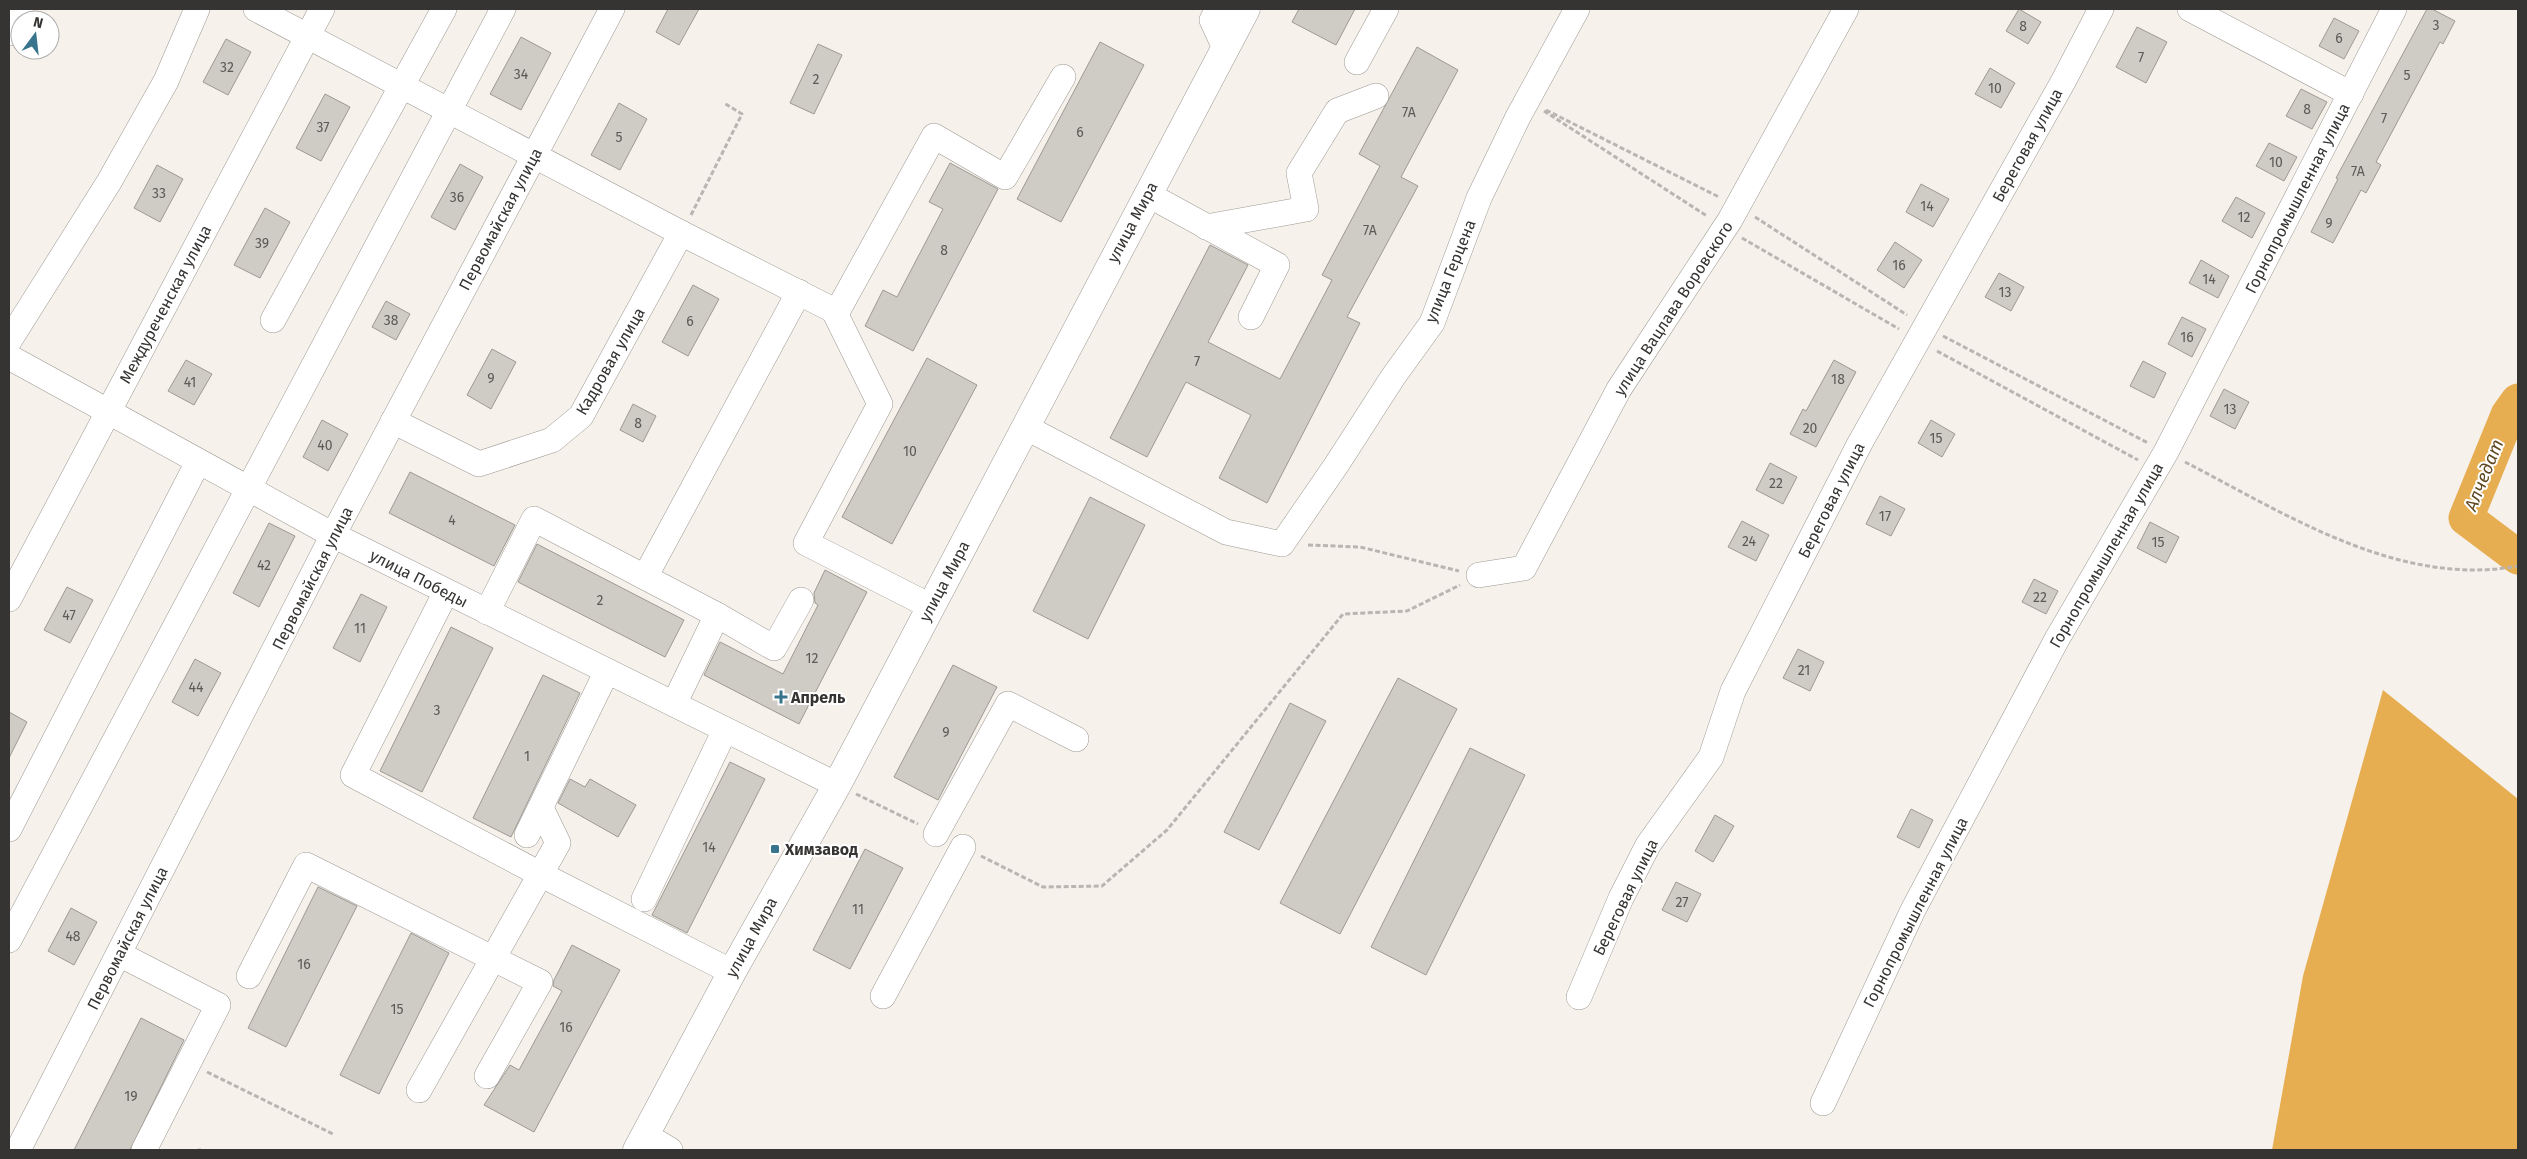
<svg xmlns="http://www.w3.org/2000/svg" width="2527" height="1159" font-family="'Fira Sans',sans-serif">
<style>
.water{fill:#e7ad51}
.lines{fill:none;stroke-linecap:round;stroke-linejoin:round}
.river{stroke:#e7ad51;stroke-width:35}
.building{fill:#cfcbc5;stroke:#9d9993}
.minor-casing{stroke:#9d9993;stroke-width:26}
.major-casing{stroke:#9d9993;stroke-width:29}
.path{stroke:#b9b5b0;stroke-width:3;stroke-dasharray:5 2.5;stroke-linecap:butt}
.minor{stroke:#fff;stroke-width:25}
.major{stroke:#fff;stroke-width:28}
.poi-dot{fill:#38758c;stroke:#fff;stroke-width:2}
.labels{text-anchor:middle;stroke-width:4;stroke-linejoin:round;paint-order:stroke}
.number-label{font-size:14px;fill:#5c5a57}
.street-label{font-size:16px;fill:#363432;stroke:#fff}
.poi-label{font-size:16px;font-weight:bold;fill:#363432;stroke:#fff;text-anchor:start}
.water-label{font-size:18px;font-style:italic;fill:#604822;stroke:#fff}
</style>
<rect width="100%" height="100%" fill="#f6f1eb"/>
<!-- water -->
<path class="water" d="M2383 690 2518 799V1150H2272L2303 976Z"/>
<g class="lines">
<!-- river -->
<path class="river" d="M2518 401 2508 415 2466 518 2518 557"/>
</g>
<!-- building -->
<g class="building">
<path d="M668 9H699L679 45 656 32Z"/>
<path d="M1299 9H1355L1336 45 1292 22Z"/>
<path d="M2019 9 2041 22 2028 44 2006 31Z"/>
<path d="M2427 9H2432L2455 21 2443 44 2440 42 2376 162 2381 165 2366 193 2361 190 2333 243 2311 232 2338 179 2336 178Z"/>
<path d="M2334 18 2359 31 2344 59 2319 46Z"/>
<path d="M2137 27 2167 42 2146 83 2116 67Z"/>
<path d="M521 37 551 53 521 110 490 94Z"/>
<path d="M226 39 251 52 228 95 203 82Z"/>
<path d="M1100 42 1144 65 1061 222 1017 199Z"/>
<path d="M818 44 842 55 814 114 790 103Z"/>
<path d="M1417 47 1458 70 1401 177 1418 186 1347 317 1360 323 1267 503 1219 478 1251 415 1186 382 1147 457 1110 438 1210 245 1248 265 1208 342 1280 379 1332 280 1322 275 1380 166 1359 154Z"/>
<path d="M1990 68 2015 83 2001 108 1975 94Z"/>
<path d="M2301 89 2327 102 2312 129 2286 116Z"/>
<path d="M325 94 350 107 321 161 296 148Z"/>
<path d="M619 103 647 119 620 170 591 155Z"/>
<path d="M2269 143 2297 157 2284 181 2256 166Z"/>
<path d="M950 163 998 189 913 351 865 326 883 290 897 297 943 209 929 202Z"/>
<path d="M460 164 483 177 455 230 431 217Z"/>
<path d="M157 165 183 179 160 222 134 208Z"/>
<path d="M1921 184 1949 199 1933 227 1906 212Z"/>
<path d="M2236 197 2265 213 2252 238 2222 221Z"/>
<path d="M265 208 290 222 260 278 234 265Z"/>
<path d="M1895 242 1922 260 1904 288 1877 270Z"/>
<path d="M2201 260 2229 276 2218 298 2189 283Z"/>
<path d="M1999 273 2024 287 2011 311 1985 297Z"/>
<path d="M693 285 719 299 688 356 662 342Z"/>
<path d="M386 301 410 314 396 340 372 327Z"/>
<path d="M2182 317 2206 329 2192 357 2168 344Z"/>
<path d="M492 349 516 362 491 409 467 395Z"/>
<path d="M927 358 977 385 892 544 842 517Z"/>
<path d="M186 360 212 374 194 405 168 391Z"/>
<path d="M1834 360 1856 372 1816 447 1790 434 1803 409 1806 411Z"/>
<path d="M2143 361 2166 373 2154 398 2130 386Z"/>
<path d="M2224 389 2249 402 2235 429 2210 416Z"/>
<path d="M633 404 656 416 643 442 620 430Z"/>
<path d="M322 420 348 434 328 471 303 457Z"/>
<path d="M1931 420 1955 434 1942 457 1918 443Z"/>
<path d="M1770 463 1797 477 1783 504 1756 490Z"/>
<path d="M410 472 515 525 494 566 389 513Z"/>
<path d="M1880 496 1905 509 1891 536 1866 524Z"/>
<path d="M1090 497 1145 525 1088 639 1033 611Z"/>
<path d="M1742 521 1769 535 1756 561 1728 547Z"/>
<path d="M2150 522 2179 537 2166 563 2137 548Z"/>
<path d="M269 523 295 536 259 607 233 593Z"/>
<path d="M537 544 684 620 665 657 518 582Z"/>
<path d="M825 570 867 592 799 724 704 675 720 642 783 674 818 605 815 603 814 593Z"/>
<path d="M2034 579 2058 591 2046 614 2022 602Z"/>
<path d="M67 587 93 600 70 643 44 630Z"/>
<path d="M361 594 387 607 360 662 333 648Z"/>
<path d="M451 627 493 648 422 792 380 771Z"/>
<path d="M1798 649 1824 662 1810 691 1783 678Z"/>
<path d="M195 659 221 673 198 716 172 702Z"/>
<path d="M953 665 997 687 938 800 894 777Z"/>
<path d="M543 675 580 693 511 837 473 818Z"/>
<path d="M1398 678 1457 709 1340 934 1280 903Z"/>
<path d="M1290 703 1326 721 1259 850 1224 832Z"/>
<path d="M9 712 27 722 9 758Z"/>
<path d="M1470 748 1525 775 1426 975 1371 947Z"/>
<path d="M730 762 765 779 687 933 652 915Z"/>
<path d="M570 779 585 787 590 779 636 805 618 837 558 803Z"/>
<path d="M1911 809 1933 820 1919 848 1897 837Z"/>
<path d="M1715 815 1734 826 1713 862 1695 851Z"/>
<path d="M865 849 903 868 850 969 813 950Z"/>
<path d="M1676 882 1701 894 1687 922 1662 910Z"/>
<path d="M318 887 357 906 286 1047 248 1028Z"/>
<path d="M71 908 97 922 74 965 48 951Z"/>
<path d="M411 933 449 953 379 1094 340 1075Z"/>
<path d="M572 945 620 970 534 1132 484 1105 510 1065 519 1070 562 991 553 986 554 980Z"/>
<path d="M141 1018 184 1040 130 1150H74Z"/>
</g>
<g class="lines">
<!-- minor casing -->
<g class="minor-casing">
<g id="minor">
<path d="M256 9 681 233 837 312 934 136 1005 177 1063 77"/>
<path d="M1218 9 1212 20 1225 48"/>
<path d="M2190 9 2351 94"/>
<path d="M9 33 21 9"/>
<path d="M1357 62 1386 9"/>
<path d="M1147 194 1277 265 1251 317"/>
<path d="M1206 227 1306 209 1299 173 1337 111 1376 96"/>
<path d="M834 311 880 404 806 543 930 606"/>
<path d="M273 320 444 9"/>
<path d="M9 341 109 182 166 81 197 9"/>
<path d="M9 357 333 535 837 785"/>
<path d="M393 421 479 464 552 440 581 416 681 233"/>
<path d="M1025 427 1226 532 1282 544 1337 464 1393 377 1432 323 1479 198 1518 117 1577 9"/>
<path d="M1479 575 1524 568 1619 389 1730 220 1846 9"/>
<path d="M645 577 799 292"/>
<path d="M446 592 353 775 540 874 732 972"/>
<path d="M9 599 322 9"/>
<path d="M487 612 534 519 717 615"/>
<path d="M674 704 717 615 774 648 801 600"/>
<path d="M9 829 198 462"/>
<path d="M936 834 1008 704 1076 739"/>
<path d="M527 835 607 671"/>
<path d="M644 899 725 730"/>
<path d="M9 940 503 9"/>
<path d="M119 954 218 1005 144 1150"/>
<path d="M249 976 306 865 540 982 487 1076"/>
<path d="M883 996 963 847"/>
<path d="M1579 997 1621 898 1648 845 1711 757 1733 691 1860 443 2064 80 2101 9"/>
<path d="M419 1090 558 843 541 808"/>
<path d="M1823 1103 1913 910 2057 639 2166 452 2394 9"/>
<path d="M645 1135 670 1150"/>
<path d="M18 1150 333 535 612 9"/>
</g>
</g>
<!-- major casing -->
<g class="major-casing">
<path id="major" d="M637 1150 732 972 837 785 1246 9"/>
</g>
<!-- path -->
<g class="path">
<path d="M1546 110 1719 197"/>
<path d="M1544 111 1707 216"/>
<path d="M691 215 742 114 724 103"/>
<path d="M1755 217 1907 315"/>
<path d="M1742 238 1899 329"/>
<path d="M1943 336 2148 443"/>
<path d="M1937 351 2138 460"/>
<path d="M2185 462C2286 514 2399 588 2518 566"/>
<path d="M1308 545 1360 547 1459 571"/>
<path d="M856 794 918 824"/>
<path d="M981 856 1043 887 1102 886 1167 830 1343 614 1407 611 1460 585"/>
<path d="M207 1072 333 1134"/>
<path d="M198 1150H201"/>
</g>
<!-- minor -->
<use href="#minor" class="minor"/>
<!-- major -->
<use href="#major" class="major"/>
</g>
<!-- markers -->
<g class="poi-dot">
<path d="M778.5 689.5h5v5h5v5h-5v5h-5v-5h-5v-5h5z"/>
<rect x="770" y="844" width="10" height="10" rx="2.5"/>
</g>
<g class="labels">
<!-- number labels -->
<g class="number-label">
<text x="2436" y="30">3</text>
<text x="2023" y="31">8</text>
<text x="2339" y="43">6</text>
<text x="2141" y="62">7</text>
<text x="227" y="72">32</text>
<text x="521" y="79">34</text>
<text x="2407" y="80">5</text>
<text x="816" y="84">2</text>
<text x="1995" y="93">10</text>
<text x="2307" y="114">8</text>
<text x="1409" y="117">7А</text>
<text x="2384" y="123">7</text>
<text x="323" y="132">37</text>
<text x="1080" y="137">6</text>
<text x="619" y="142">5</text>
<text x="2276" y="167">10</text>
<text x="2358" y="176">7А</text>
<text x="159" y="198">33</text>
<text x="457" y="202">36</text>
<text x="1927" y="211">14</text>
<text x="2244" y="222">12</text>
<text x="2329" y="228">9</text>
<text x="1370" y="235">7А</text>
<text x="262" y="248">39</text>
<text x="944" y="255">8</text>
<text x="1899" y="270">16</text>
<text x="2209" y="284">14</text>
<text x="2005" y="297">13</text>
<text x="391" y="325">38</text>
<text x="690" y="326">6</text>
<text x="2187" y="342">16</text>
<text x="1197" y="366">7</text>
<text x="491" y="383">9</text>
<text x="1838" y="384">18</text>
<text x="190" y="387">41</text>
<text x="2230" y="414">13</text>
<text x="638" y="428">8</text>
<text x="1810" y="433">20</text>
<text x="1936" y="443">15</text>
<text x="325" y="450">40</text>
<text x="910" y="456">10</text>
<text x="1776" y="488">22</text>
<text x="1885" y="521">17</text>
<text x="452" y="525">4</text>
<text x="1749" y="546">24</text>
<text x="2158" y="547">15</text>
<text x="264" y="570">42</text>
<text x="2040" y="602">22</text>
<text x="600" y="605">2</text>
<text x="69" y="620">47</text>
<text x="360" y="633">11</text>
<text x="812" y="663">12</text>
<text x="1804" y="675">21</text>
<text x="196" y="692">44</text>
<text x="437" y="715">3</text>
<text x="946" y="737">9</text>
<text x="527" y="761">1</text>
<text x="709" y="852">14</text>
<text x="1682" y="907">27</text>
<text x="858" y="914">11</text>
<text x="73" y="941">48</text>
<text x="304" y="969">16</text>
<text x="397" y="1014">15</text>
<text x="566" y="1032">16</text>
<text x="131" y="1101">19</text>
</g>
<!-- street labels -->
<g class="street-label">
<text transform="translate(2027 145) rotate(-61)" y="6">Береговая улица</text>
<text transform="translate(2297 198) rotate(-63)" y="6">Горнопромышленная улица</text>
<text transform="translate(500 219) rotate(-62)" y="6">Первомайская улица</text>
<text transform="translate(1132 222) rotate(-62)" y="6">улица Мира</text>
<text transform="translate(1450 271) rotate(-68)" y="6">улица Герцена</text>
<text transform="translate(165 304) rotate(-62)" y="6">Междуреченская улица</text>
<text transform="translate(1673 308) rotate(-57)" y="6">улица Вацлава Воровского</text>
<text transform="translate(610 361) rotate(-60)" y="6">Кадровая улица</text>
<text transform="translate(1831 500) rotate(-63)" y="6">Береговая улица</text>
<text transform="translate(2106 555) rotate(-60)" y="6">Горнопромышленная улица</text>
<text transform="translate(312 578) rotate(-63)" y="6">Первомайская улица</text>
<text transform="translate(419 578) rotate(27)" y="6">улица Победы</text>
<text transform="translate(944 581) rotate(-62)" y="6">улица Мира</text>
<text transform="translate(1625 897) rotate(-64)" y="6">Береговая улица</text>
<text transform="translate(1915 912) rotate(-63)" y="6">Горнопромышленная улица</text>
<text transform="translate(751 937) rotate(-61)" y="6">улица Мира</text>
<text transform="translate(127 938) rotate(-63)" y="6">Первомайская улица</text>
</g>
<!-- poi labels -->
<g class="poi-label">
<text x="791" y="703">Апрель</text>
<text x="785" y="855">Химзавод</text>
</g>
<!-- water labels -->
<g class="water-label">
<text transform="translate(2484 475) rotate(-68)" y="6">Алчедат</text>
</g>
</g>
<!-- border -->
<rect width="2527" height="1159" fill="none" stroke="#363432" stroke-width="20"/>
<!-- north arrow -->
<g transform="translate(35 35) rotate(15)"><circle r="24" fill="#ffffff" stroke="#afaead"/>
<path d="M0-4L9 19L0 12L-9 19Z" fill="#38758c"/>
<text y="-8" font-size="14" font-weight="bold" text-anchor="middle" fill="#363432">N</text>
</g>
</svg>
